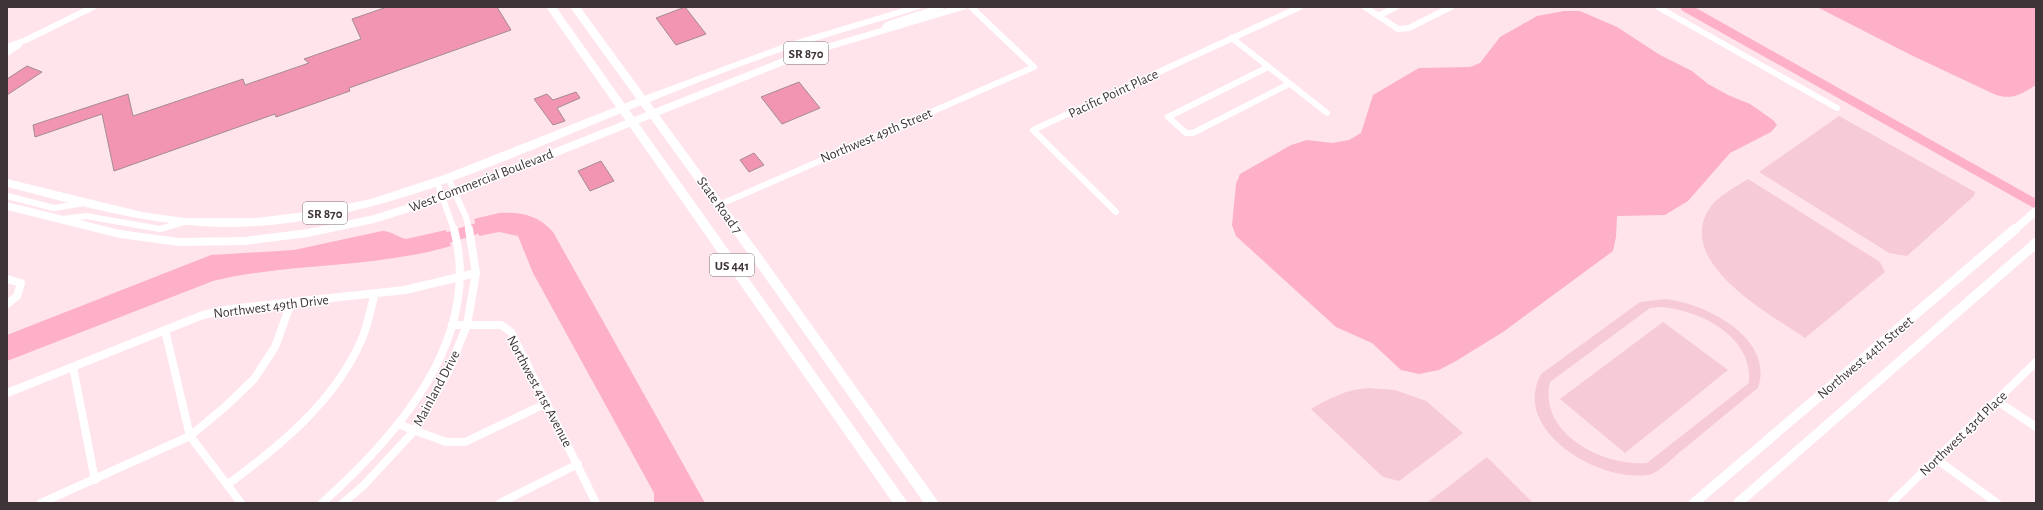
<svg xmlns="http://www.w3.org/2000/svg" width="2043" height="510" font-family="'Alegreya Sans',sans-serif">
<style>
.green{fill:#f7cad7;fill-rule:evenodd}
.water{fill:#fdb0c8}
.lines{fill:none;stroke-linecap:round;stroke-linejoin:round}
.canal-far1{stroke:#fdb0c8;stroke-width:9}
.canal{stroke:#fdb0c8;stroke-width:11}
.building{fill:#f295b3;stroke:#a48c93}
.minor-far1{stroke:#fff;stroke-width:6}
.minor{stroke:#fff;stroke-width:8}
.tertiary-far1{stroke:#fff;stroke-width:8}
.tertiary{stroke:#fff;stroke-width:10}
.primary{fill:#fff;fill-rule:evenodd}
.trunk{fill:#fff;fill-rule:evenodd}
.labels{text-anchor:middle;stroke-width:3;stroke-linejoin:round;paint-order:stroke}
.shield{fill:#fff;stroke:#797274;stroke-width:1}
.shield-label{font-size:13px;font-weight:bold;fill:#3f3538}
.street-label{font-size:14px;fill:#3f3538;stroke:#fff}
</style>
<rect width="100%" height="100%" fill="#ffe4ec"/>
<!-- green -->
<g class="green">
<path d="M1839 116 1975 192 1974 196 1907 256 1889 253 1759 172Z"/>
<path d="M1748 179 1880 262 1885 272 1805 338C1770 314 1675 263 1709 209 1717 196 1736 187 1748 179Z"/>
<path d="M1665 299C1705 303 1775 338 1758 388 1733 408 1709 428 1685 448 1675 455 1665 467 1654 473 1648 476 1637 476 1630 475 1585 472 1513 426 1541 374L1640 302ZM1661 307C1700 310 1754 337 1749 383L1647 463C1604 467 1538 434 1550 382L1650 308Z"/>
<path d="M1663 322 1728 370 1625 453 1560 399Z"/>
<path d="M1368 388 1395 390 1426 401 1463 433 1399 481 1383 477 1311 409C1330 398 1345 390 1368 388Z"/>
<path d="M1487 457 1533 503H1427Z"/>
</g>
<!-- water -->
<g class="water">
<path d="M1817 7H2036V85C2021 94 2014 100 1996 95L1911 55Z"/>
<path d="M1564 11H1580L1617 27 1660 55 1692 71 1708 84 1728 95 1750 104 1773 120 1777 125 1771 132 1730 153 1688 201 1665 215 1617 216 1616 237 1613 251 1503 332 1456 361 1439 370 1419 374 1401 370 1372 343 1336 327 1236 236 1232 225 1236 184 1240 174 1291 145 1307 140 1332 143 1349 140 1361 133 1373 95 1419 68 1470 67 1480 63 1500 37 1537 16Z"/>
<path d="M499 213C521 212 538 215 553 232L705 503H654V493L533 273 518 236 499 232 479 236 474 219Z"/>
<path d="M446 230 451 246C372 269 291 262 213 281L7 361V335L211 255 294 250 382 231C392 231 397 237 406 239Z"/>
</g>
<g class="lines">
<!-- canal-far1 -->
<g class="canal-far1">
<path d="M1685 7 2036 204"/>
<path d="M472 230 488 225"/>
</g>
<!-- canal -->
<path class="canal" d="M437 241 475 229"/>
</g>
<!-- building -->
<g class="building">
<path d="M387 7H497L511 30 349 88 350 91 276 117 275 114 114 171 102 114 35 137 33 125 128 94 133 116 243 79 245 85 309 63 304 59 361 39 352 19Z"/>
<path d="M685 7 706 34 676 45 656 18Z"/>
<path d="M27 66 42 72 7 95V79Z"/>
<path d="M799 82 820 108 782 124 761 97Z"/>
<path d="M576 92 580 98 557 108 565 121 553 125 534 99 547 94 553 100Z"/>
<path d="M754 153 764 165 749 172 740 160Z"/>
<path d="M601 161 614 181 590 191 578 171Z"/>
</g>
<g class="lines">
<!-- minor-far1 -->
<g class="minor-far1">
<path d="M1365 7 1398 29 1409 28 1451 7"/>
<path d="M1658 7 1837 108"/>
<path d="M1378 16 1396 7"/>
<path d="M886 30 885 27 889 24 941 7"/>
<path d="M1232 38 1327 113"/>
<path d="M7 47 26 40 93 7"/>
<path d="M7 53 19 45"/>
<path d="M1268 67 1168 117 1186 133H1193L1289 84"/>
<path d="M448 178 466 217 469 230"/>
<path d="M437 182 454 230"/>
<path d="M7 196 54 208 84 203"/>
<path d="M719 205 1034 67 971 7"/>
<path d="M1116 212 1033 130 1300 7"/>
<path d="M62 219 86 216 160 229 184 222"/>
</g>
<!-- minor -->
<g class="minor">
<path d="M7 279 21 283 17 296 7 304"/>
<path d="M452 325H501L511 332 596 503"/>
<path d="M165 330 190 436 241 503"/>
<path d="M73 367 95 480"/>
<path d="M7 393 203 315 230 309 405 290 476 273"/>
<path d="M1997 401 2036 427"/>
<path d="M400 425 446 442H465L547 403"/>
<path d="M1936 459 1997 503"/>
<path d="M227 485C280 446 334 402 361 341 368 326 370 309 375 294"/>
<path d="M41 503 190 436 226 406 254 379 275 347 291 303"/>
<path d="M322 503C398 435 483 339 454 229"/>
<path d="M343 503 364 485 414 431 448 372 467 325 476 273 469 229"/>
<path d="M500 503 578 464"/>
<path d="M1891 503 2036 362"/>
</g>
<!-- tertiary-far1 -->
<path class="tertiary-far1" d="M2014 230 2036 211"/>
<!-- tertiary -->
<g class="tertiary">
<path d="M1694 503 2015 229"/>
<path d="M1738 503 2036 243"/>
</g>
<!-- primary -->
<g class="primary">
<path d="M546 7H556L908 503H893Z"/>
<path d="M570 7H580L760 253 939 503H924L752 259Z"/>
</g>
<!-- trunk -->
<g class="trunk">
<path d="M907 7H922L920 9C879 22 838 33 796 47 745 63 694 84 644 104 519 153 393 217 257 226 169 232 91 208 7 187V179L142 212 184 218H256L314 211 371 199 444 175 639 98 787 43Z"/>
<path d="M952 7H968L966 9 801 58 448 200 374 223 308 237 245 245 179 246 120 238 7 210V202L120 230 179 238 245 237 308 229 374 215 440 194 793 54Z"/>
</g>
</g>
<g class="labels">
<!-- shield labels -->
<g class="shield">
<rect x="784" y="42" width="44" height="22" rx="3"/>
<rect x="303" y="202" width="44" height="22" rx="3"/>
<rect x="710" y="254" width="44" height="22" rx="3"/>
</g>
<g class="shield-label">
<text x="806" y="58">SR 870</text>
<text x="325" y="218">SR 870</text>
<text x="732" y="270">US 441</text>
</g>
<!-- street labels -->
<g class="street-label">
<text transform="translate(1113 93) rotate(-25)" y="5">Pacific Point Place</text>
<text transform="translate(876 135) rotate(-23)" y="5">Northwest 49th Street</text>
<text transform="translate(481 180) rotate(-21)" y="5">West Commercial Boulevard</text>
<text transform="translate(720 205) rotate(54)" y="5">State Road 7</text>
<text transform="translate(271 306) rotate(-7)" y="5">Northwest 49th Drive</text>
<text transform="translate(1865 357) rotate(-40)" y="5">Northwest 44th Street</text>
<text transform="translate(436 388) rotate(-62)" y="5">Mainland Drive</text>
<text transform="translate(540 391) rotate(62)" y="5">Northwest 41st Avenue</text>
<text transform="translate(1963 433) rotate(-44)" y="5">Northwest 43rd Place</text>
</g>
</g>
<!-- border -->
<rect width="2043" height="510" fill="none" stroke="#3f3538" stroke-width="16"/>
</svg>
